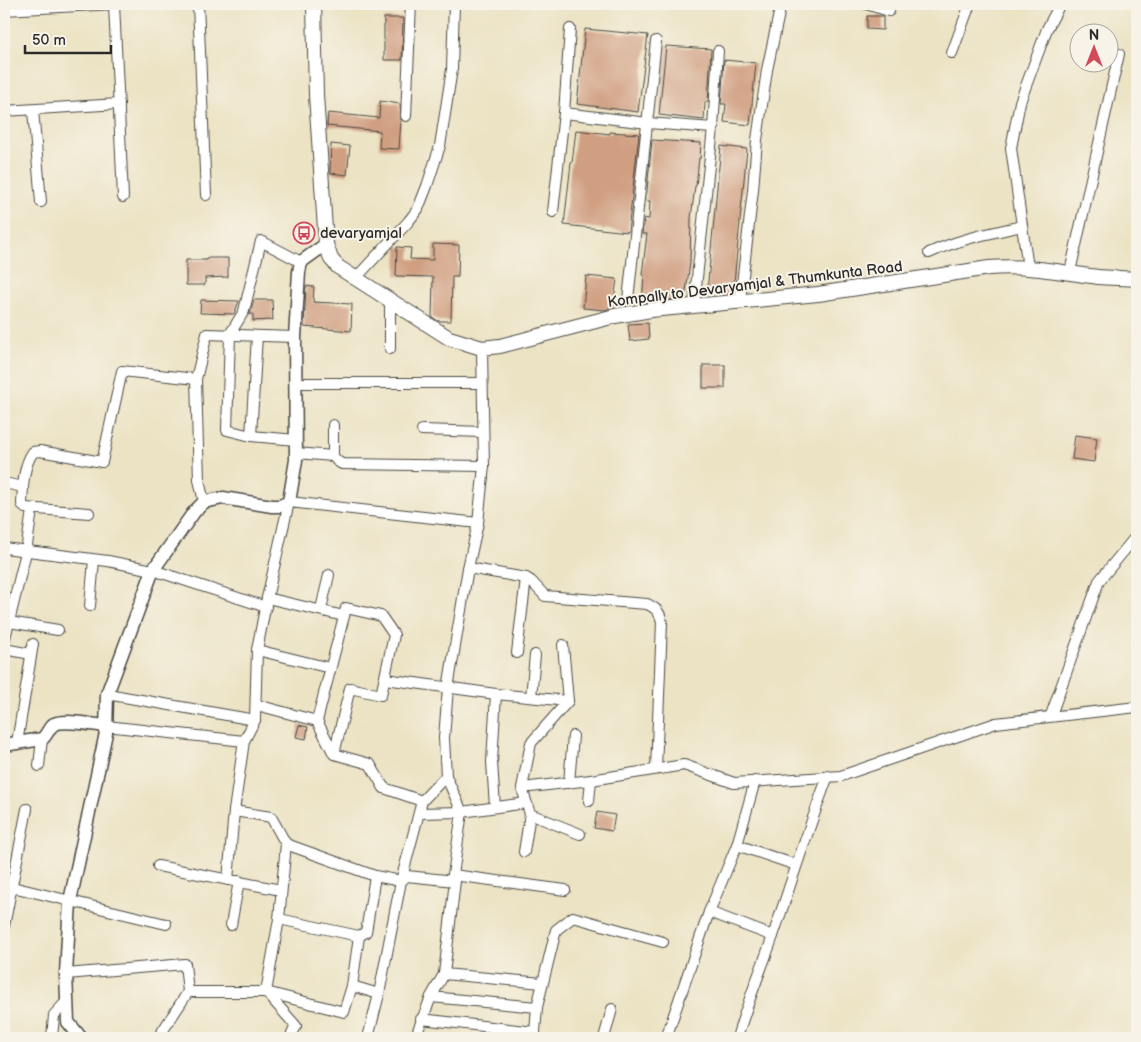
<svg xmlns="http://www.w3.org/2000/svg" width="1141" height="1042" font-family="'Balsamiq Sans',sans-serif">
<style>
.building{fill:#d09f81}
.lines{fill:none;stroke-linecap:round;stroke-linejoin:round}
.minor-casing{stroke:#484742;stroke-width:12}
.tertiary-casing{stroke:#484742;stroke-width:15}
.secondary-casing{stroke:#484742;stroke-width:16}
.minor{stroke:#fff;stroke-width:10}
.tertiary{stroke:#fff;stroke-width:12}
.secondary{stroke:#fff;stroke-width:14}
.labels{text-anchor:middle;stroke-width:4;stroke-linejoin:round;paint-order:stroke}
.poi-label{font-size:15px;fill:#2b2b2b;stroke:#f7f3e8;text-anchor:start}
.street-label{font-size:15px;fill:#2b2b2b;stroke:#f7f3e8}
</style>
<rect width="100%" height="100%" fill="#f7f3e8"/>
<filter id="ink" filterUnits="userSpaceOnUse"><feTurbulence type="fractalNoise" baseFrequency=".02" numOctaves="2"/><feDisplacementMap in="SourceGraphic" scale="10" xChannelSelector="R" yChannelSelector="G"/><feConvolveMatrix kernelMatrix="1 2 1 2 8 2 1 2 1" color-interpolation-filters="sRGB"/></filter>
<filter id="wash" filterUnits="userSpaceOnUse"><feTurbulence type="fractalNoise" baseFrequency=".0096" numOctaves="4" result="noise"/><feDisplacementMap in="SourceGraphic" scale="20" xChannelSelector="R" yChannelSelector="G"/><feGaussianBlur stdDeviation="1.12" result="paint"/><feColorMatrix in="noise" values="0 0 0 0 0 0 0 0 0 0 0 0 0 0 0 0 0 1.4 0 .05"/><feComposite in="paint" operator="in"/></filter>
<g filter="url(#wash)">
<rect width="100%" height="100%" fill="#ece3c4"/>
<g id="blocks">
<!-- building -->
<g class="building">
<path d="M867 16H883V30L867 29Z"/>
<path d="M384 18H403L402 60H384Z"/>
<path d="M585 29 648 35 638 112 577 104Z"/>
<path d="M666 46 711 49 708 102H705L704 120 659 115Z"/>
<path d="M724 60 756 63 750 125 724 122 726 104H721Z"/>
<path d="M380 101 400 104 401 120 399 149 379 148 380 131 327 126 328 113 379 118Z"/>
<path d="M576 130 610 134V132L639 134 628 232 564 225 571 163H572Z"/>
<path d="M652 140 701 143 700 159 699 158 696 186H695L691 218 690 263 685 298 642 303 644 275H642L647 234H642L644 218 649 219 650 201H646Z"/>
<path d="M331 144 350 146 347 175 330 173Z"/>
<path d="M721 146 747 149 733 293 726 294 707 292Z"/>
<path d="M433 244 459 245 458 277H452L451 321H438L432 317 433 277 396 276 397 247 411 248 410 259 433 260Z"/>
<path d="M207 258H228V277L205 278V285H186V260H207Z"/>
<path d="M586 276 617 279 613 307 605 310 583 308Z"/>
<path d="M306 286 314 287 313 302 352 304 351 331 304 327Z"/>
<path d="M201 300 239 301 234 314 200 313Z"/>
<path d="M254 300H272L273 320 253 321V314H250Z"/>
<path d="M648 323 649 339 630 341 628 324Z"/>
<rect x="703" y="365" width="22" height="23"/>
<path d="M1075 435 1097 438 1094 462 1072 459Z"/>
<path d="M299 725 308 727 306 739 296 737Z"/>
<path d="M597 812 615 815 612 831 594 828Z"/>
</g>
</g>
</g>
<g filter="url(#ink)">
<use href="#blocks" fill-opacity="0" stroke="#484742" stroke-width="1"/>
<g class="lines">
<!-- minor casing -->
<g class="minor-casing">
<g id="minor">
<path d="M114 4 123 197"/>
<path d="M198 4 206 195"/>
<path d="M866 4 889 11 891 4"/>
<path d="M4 10 115 4"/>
<path d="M570 29 564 113 648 123 713 128 694 306"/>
<path d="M952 53 970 4"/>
<path d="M33 110 41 202"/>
<path d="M4 111 119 104"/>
<path d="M406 116 411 4"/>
<path d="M713 128 718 51"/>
<path d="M553 212 564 113"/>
<path d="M929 253C959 239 990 233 1022 226"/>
<path d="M1028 268 1011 148 1020 102 1047 29 1060 4"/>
<path d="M1070 272 1119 54"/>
<path d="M355 279 408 222 418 209 427 186 440 146 452 69 454 4"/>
<path d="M628 300 656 41"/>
<path d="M740 301 753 190 757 140 767 70 781 4"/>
<path d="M390 349V301"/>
<path d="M295 383H482"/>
<path d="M422 430 483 432"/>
<path d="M251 436 257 336"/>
<path d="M296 440 251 436 227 430 230 334 244 311 261 241 301 262"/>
<path d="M296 453 333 456 337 461 342 464 484 466"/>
<path d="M333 456V425"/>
<path d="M4 483 23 487"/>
<path d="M204 502 199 480 196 379 207 334 295 337"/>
<path d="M89 513 25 508 22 504C23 487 23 466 33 452L40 451 102 462 122 371 196 379"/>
<path d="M4 548 108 561 153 570 266 607"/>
<path d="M468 568 526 578 531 581 545 596 647 604C656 608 660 612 662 622L656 769"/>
<path d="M267 598 344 616 317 721"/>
<path d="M90 606 94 560"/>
<path d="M321 609 329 575"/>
<path d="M9 622 58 630"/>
<path d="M4 642 26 552 32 510"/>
<path d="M4 649 31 654"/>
<path d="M257 650 330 668"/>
<path d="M517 653 526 578"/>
<path d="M385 679 496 694 568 701"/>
<path d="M107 694 255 720"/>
<path d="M531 697 535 655"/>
<path d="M257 705 317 721 334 754 370 764 384 788 422 801"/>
<path d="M1051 715 1099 581 1137 535"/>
<path d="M106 726 244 741"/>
<path d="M17 743 33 644"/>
<path d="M334 754 350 688 381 695 394 635 381 616 346 608 344 616"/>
<path d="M39 766 42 739"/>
<path d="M569 783 573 736"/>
<path d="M522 788 591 780 684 765 734 783 841 776 996 723 1137 707"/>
<path d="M589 801 591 780"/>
<path d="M495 807 492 762 496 694"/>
<path d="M234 811 271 817 286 844 375 876 401 881 407 876 455 881"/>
<path d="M419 813 462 812 526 803"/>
<path d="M530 814 580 834"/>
<path d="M286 844 279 919 266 992 296 1026 290 1038"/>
<path d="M737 845 796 865"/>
<path d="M524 852 530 814 522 788 531 743 568 701 563 645"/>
<path d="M158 866 281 890"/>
<path d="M453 875 565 890"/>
<path d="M228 880 234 811 244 741 255 720 257 650 267 598 289 502 478 523"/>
<path d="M4 885 166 924"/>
<path d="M709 912 773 936"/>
<path d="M279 919 359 936"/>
<path d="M231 925 239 881"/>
<path d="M4 926 27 809"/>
<path d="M66 974 185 964 188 992"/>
<path d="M444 974 542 983"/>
<path d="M352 986 379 994"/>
<path d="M431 997 537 1007"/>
<path d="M421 1019 535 1032"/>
<path d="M52 1038 54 1015 66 1002"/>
<path d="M158 1038 188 992H266L344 1012 352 986 359 936 366 932 375 876"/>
<path d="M368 1038 379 994 401 881 422 801 446 776 444 738 448 688 468 568 478 523 484 466 482 348"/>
<path d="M415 1038 431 997 444 974 455 881 453 875 462 812 446 776"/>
<path d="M536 1038 535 1032 537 1007 556 930 573 917 663 942"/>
<path d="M604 1038 612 1009"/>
<path d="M666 1038 709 912 737 845 755 781"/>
<path d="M737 1038C747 1003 761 970 773 936 791 883 808 829 828 776"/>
</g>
</g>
<!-- tertiary casing -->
<g class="tertiary-casing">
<g id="tertiary">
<path d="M4 745 42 739C47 735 49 727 54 724 65 719 94 725 106 726"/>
<path d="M81 1038 68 1022 66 974 70 901 106 733 107 694 153 570 194 512 204 502 223 498 272 506H280L289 502 296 460 295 337 299 272 301 262 326 244"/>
</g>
</g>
<!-- secondary casing -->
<g class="secondary-casing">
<path id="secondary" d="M314 4 316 95 326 244 331 259 338 267 449 338 482 348 500 346 615 316 651 310 818 294 989 268C1026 265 1061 272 1098 277 1111 278 1124 278 1137 279"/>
</g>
<!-- minor -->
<use href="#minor" class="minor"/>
<!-- tertiary -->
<use href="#tertiary" class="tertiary"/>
<!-- secondary -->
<use href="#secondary" class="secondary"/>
</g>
</g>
<!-- icons -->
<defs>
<g id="bus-ring" transform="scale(1.125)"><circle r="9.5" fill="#f7f3e8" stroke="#d1495b" stroke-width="1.5"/><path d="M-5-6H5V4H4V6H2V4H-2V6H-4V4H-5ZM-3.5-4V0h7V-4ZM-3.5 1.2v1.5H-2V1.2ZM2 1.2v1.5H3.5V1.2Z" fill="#d1495b"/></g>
</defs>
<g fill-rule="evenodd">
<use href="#bus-ring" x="304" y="233"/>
</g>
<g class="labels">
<!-- poi labels -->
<g class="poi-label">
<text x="320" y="238">devaryamjal</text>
</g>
<!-- street labels -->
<g class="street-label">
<text transform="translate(755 284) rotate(-7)" y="5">Kompally to Devaryamjal &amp; Thumkunta Road</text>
</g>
</g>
<!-- margin -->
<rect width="1141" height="1042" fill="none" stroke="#f7f3e8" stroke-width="20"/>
<!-- north arrow -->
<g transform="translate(1094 48)"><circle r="24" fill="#f7f3e8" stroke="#a5a39c"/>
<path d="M0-4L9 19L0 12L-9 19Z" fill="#d1495b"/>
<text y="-8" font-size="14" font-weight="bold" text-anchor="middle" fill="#2b2b2b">N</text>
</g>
<!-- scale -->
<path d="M25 45v8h86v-8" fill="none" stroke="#2b2b2b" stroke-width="2.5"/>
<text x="32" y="45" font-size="15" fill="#2b2b2b" stroke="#f7f3e8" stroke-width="4" paint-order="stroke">50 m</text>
</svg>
